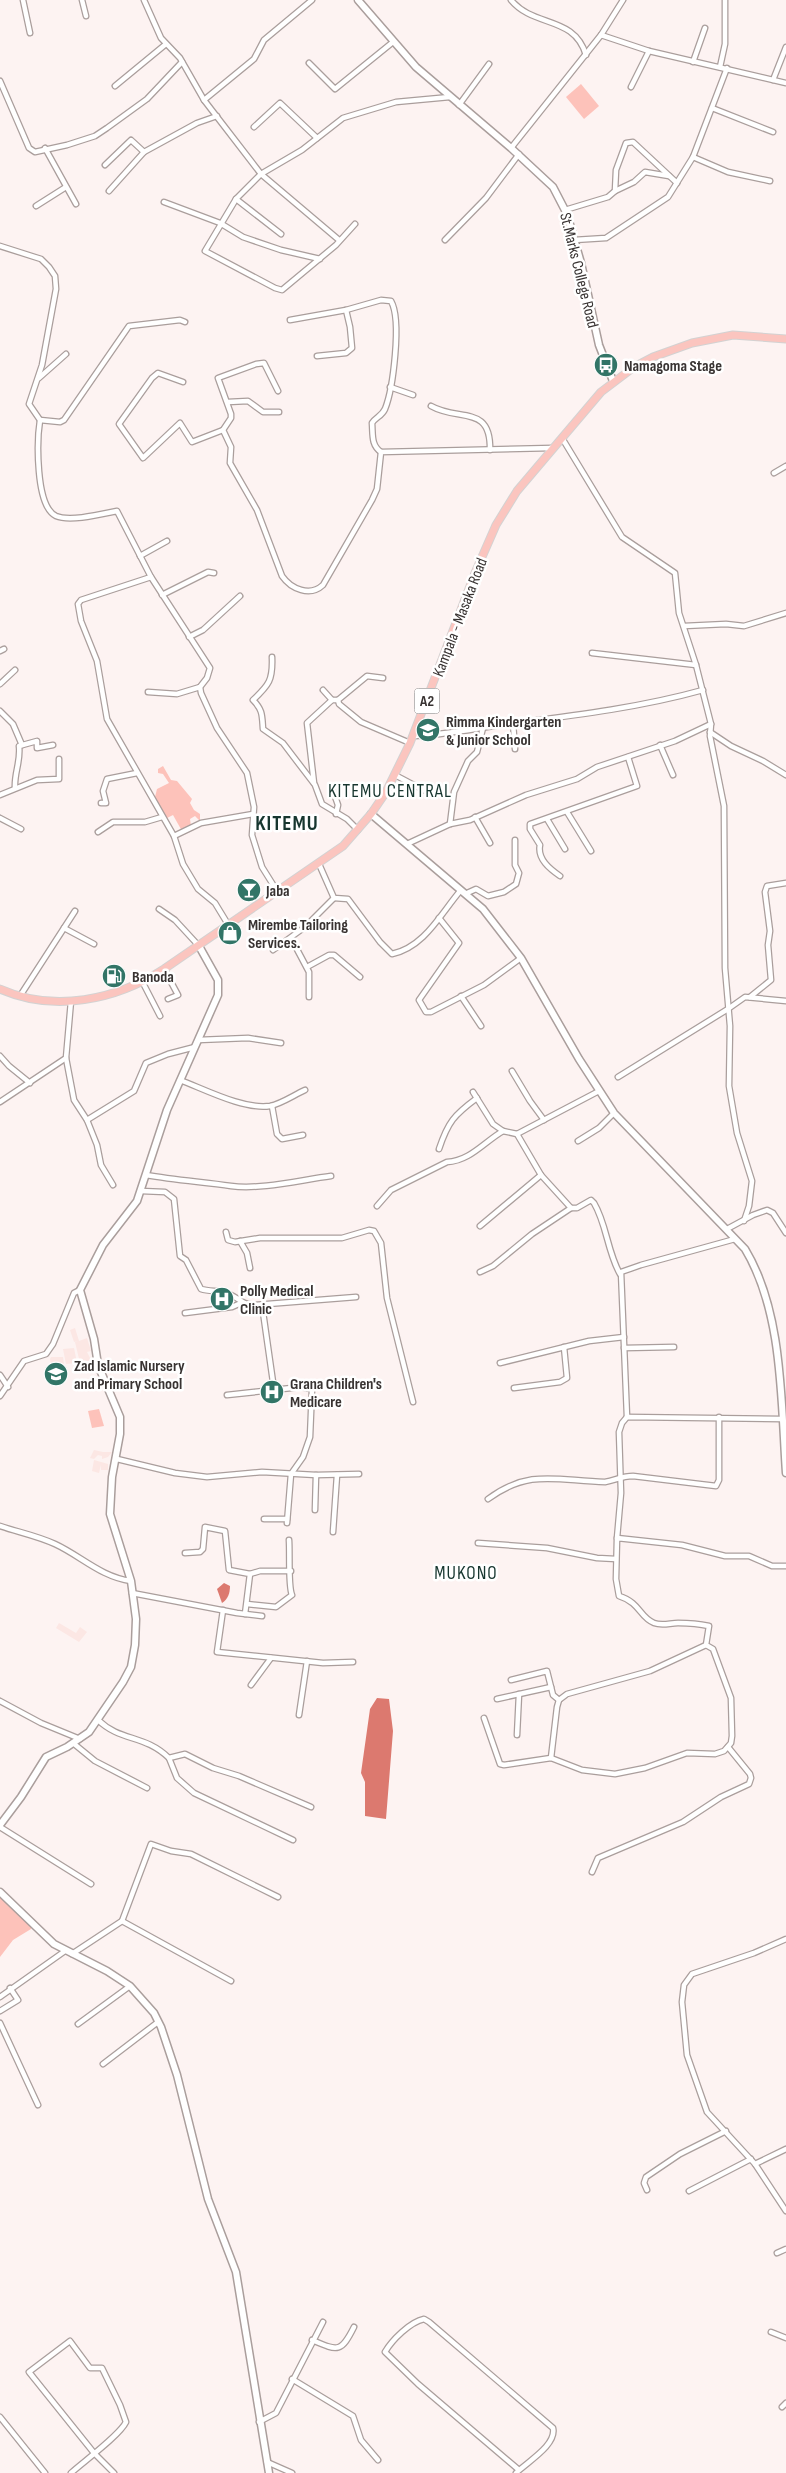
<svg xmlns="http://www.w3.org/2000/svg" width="786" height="2473" font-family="'Sofia Sans Condensed',sans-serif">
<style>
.built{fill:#fce7e4}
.green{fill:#fdc2ba}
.water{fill:#dc796f}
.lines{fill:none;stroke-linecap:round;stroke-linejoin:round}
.street-casing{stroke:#aa9e9c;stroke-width:7}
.secondary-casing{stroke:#aa9e9c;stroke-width:9}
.primary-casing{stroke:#d3d2d2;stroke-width:9}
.street{stroke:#fff;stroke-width:4.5}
.secondary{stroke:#fff;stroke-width:6}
.primary{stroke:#fbc5bf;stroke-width:7}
.labels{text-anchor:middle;stroke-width:5;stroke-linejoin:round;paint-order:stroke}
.shield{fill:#fff;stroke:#747070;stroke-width:1}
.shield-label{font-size:15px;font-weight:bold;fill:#383332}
.street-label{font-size:16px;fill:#383332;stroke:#fff}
.poi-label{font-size:16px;font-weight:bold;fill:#383332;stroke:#fff;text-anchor:start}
.quarter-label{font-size:19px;letter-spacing:1px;fill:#17362f;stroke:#fff}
.district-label{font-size:21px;font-weight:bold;letter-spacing:1px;fill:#17362f;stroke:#fff}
</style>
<rect width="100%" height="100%" fill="#fdf3f2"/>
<!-- built -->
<g class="built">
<path d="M75 1328 79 1341 87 1338 91 1351 87 1352 91 1360 80 1363 75 1342 78 1341 74 1342 70 1330Z"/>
<path d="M74 1348 77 1363 66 1364 63 1349Z"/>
<path d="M51 1357H63L64 1364 51 1366 50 1359Z"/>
<path d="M94 1450 103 1452H112L108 1457 102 1459V1456L98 1455 94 1459 90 1458Z"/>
<path d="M94 1460 108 1464V1470H101V1465L99 1473 92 1471Z"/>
<path d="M59 1623 76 1633 80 1627 87 1632 79 1642 56 1628Z"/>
</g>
<!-- green -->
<g class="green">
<path d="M581 84 599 106 584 119 566 97Z"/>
<path d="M163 766 171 780 177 781 192 799 190 803 194 810 200 814V821L195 816 190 819 191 826 182 831 173 815 165 819 155 797 157 789 169 783 163 774 158 773V769Z"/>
<path d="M99 1409 104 1426 92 1428 88 1411Z"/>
<path d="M0 1896 31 1925V1929L13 1940 0 1957Z"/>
</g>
<!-- water -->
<g class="water">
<path d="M224 1583 230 1586C230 1593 228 1599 222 1603L217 1589Z"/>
<path d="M377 1698 389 1699 393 1731 386 1819 365 1816V1782L361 1773 370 1709Z"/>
</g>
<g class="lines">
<!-- street casing -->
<g class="street-casing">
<g id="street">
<path d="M23 0 30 33"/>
<path d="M82 0 86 16"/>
<path d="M144 0 161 38 180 58 204 100"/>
<path d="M312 0 264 40 254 59 204 100 261 174 339 240"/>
<path d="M511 0C534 28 574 15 586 55"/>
<path d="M601 35 649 51 786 83"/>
<path d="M693 62 705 28"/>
<path d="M309 63 335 89 393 42"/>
<path d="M720 67 725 44V0"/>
<path d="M773 80 786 47"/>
<path d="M0 81 29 148 35 152 67 145 95 136 107 128 147 99 182 62"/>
<path d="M115 86 166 44"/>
<path d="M631 87 649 51"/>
<path d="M459 105 489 64"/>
<path d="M712 108 773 132"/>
<path d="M254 127 280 103 317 138"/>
<path d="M45 148 76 204"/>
<path d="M511 148 601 35 623 0"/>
<path d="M693 157 728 172 770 181"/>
<path d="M105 165 131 140 144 152"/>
<path d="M109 191 144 152 197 123 217 116"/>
<path d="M615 191 634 182 645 172 669 176"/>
<path d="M236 199 281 234"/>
<path d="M164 202 220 223 243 237 281 250 320 259"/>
<path d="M36 206 66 187"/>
<path d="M565 210 608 197 615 191 616 170 626 143 633 142 677 183"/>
<path d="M355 224 336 245 282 290 275 288 205 251 236 199 261 174 302 150 343 118 396 102 450 97"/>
<path d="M445 240 486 198 519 154"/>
<path d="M574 240 606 238 668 197 693 157 727 68"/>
<path d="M0 246 41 259 49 267 55 276 56 289 42 365 29 404 40 420C37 439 35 506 56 516 70 522 102 514 117 511L151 577 210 668 207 678 200 687 201 693 217 728 247 773 254 807 252 835 262 867 277 891"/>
<path d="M290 320 346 310 381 300 391 301C402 320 393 389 385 409 382 416 376 417 372 423 373 435 371 445 381 452"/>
<path d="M317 356 346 353 352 348 350 327 346 310"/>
<path d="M39 378 66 354"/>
<path d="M183 382 158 373 152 378 119 424 143 458 180 423 192 442 223 430"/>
<path d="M390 387 413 395"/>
<path d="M278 391 264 363 256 364 218 378 231 414V418L223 430 231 447 230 463 257 510 282 576C291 589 310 597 323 585L372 500 377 489 381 452 553 448"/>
<path d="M228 402 248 401 263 412H279"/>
<path d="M431 406C459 422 491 404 490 450"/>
<path d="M40 420 60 422 64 420 129 326 180 320 185 322"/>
<path d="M562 438 622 537 675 573 679 613 696 665 711 724 710 736 724 806 725 968 730 1026 729 1086 737 1133 752 1181 749 1206 744 1221"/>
<path d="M774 473 786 466"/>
<path d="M140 556 167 541"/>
<path d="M151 577 81 600 78 604 81 621 97 661 107 719 174 836 201 823 253 814"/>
<path d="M162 595 208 572 214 573"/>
<path d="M684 626 726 624 744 626 786 613"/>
<path d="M189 637 203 630 240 596"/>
<path d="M0 651 4 649"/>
<path d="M592 653 696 665"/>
<path d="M272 657C273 680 269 685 253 700 263 710 262 716 263 729L283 743 315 785 322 804 347 819 358 830"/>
<path d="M383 678 367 676 338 700 339 704 361 722 410 743"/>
<path d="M0 684 15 670"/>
<path d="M323 690 332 700"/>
<path d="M148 692 177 694 200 687"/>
<path d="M0 711 13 724 22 745"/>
<path d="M513 723 515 749"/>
<path d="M710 732 731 746 763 761 786 775"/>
<path d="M413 736C447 735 481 727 515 723 578 715 642 707 703 690"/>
<path d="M660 745 673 775"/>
<path d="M395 775 431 794"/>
<path d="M314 783 307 723 332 700H338"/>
<path d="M15 788C14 773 21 761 19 746L37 741V748L53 745"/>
<path d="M332 788 338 805 336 814"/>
<path d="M0 795 37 780 59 779V759"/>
<path d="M101 803H106L103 791 107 779 137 773"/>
<path d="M567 812 591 851"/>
<path d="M475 817 490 843"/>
<path d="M0 818 21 829"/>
<path d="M547 819 565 849"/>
<path d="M450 824 454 792 468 761 477 752 483 728"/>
<path d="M98 832 113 822H145L162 817"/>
<path d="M174 836 183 864 198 889 215 903 229 926"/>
<path d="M407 844 450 824 470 820 526 795 577 779 597 767 675 741 711 724"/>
<path d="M319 864 334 898 348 899 380 942 392 954C425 947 441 913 461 890"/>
<path d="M560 876C550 869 537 859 540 845L530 829V824L637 786 628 757"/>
<path d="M465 894 476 889 488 896 504 892 516 884 519 873 515 865V840"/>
<path d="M159 909 175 920 199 946"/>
<path d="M439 918 459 943 419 1000 426 1012H431L484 985 521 958"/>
<path d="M64 928 94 944"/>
<path d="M291 938 309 972V997"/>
<path d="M273 950 305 927 334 898"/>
<path d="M307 967 329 955H334L360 977"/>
<path d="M164 969 178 995 168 999"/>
<path d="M143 983 160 1016"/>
<path d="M20 996 75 911"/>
<path d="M461 996 481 1026"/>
<path d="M750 997 771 980 768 945 770 931 765 892 767 886 786 883"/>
<path d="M198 1040 248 1038 281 1043"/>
<path d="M0 1056 9 1066 30 1083"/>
<path d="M66 1058 74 1100 87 1120 97 1145 101 1165 113 1185"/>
<path d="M512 1071 530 1101 544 1120"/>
<path d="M618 1077 728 1009 745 997 786 1001"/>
<path d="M180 1080C204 1089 244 1110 270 1106 281 1104 294 1095 305 1090"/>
<path d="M473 1092 493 1124 503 1131"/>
<path d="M0 1102 66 1058 71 1001"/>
<path d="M272 1106 277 1134 282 1139 303 1135"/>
<path d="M87 1120 134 1091 146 1063 168 1054 195 1047"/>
<path d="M578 1141 599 1128 614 1113"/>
<path d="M439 1149C448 1122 454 1115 477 1098"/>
<path d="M146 1175C175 1180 203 1182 231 1186 261 1190 300 1180 331 1176"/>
<path d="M141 1191 165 1192 174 1199 180 1256 186 1260 201 1289C210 1292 221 1290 229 1294 241 1299 240 1304 255 1305L356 1297"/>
<path d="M377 1206 391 1190 447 1162C470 1161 484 1142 503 1131L517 1134 599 1091"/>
<path d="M571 1208H577L591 1200 594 1203C607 1225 607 1251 620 1274"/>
<path d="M480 1226 541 1175"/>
<path d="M727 1229 753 1215 767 1210 773 1213 786 1233"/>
<path d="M226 1232 228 1240 235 1242 260 1238H342L369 1230 374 1231 381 1243 387 1298 413 1402"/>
<path d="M240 1241 247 1253 250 1268"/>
<path d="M480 1272 493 1266 532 1234 571 1208 541 1175 517 1134"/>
<path d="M262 1305 274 1389"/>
<path d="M185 1313 232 1307 241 1303"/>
<path d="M624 1348 674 1347"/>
<path d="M500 1363 589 1341 624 1337"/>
<path d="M0 1375 8 1387"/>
<path d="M514 1388 560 1382 567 1378 564 1347"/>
<path d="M227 1395 301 1387 312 1389 310 1437 303 1457 291 1474 287 1523"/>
<path d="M0 1396 24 1361 46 1354 53 1344 74 1293 80 1290"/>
<path d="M627 1417 621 1272 641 1265 735 1239"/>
<path d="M117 1459 175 1473 207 1477 262 1472 316 1475 359 1474"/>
<path d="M488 1499C530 1468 558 1481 605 1482 616 1480 622 1476 633 1476L716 1486 719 1480V1417"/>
<path d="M315 1510 316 1475"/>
<path d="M264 1519H287"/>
<path d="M0 1526C18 1532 38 1536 55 1544 81 1556 101 1577 131 1581"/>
<path d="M333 1532 337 1475"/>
<path d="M617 1538 621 1493 619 1432 622 1423 627 1417 782 1419"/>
<path d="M478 1543 547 1548 597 1558 616 1559"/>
<path d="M185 1553 200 1552 203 1549 205 1527 225 1531 229 1570 250 1574 245 1614"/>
<path d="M250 1574 260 1571H291"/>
<path d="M132 1593 237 1613 262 1616"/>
<path d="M247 1604 276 1607 292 1595C288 1587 290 1552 289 1540"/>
<path d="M223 1610 217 1652 323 1663 353 1662"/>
<path d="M511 1680 547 1671 553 1695 559 1700"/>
<path d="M251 1685 271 1658"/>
<path d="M497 1699 551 1687"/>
<path d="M0 1701 41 1723 80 1739"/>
<path d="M299 1715 307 1661"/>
<path d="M484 1718 500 1764 504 1765 551 1758 582 1770 615 1774 645 1768 687 1753 715 1754 724 1751 731 1743 732 1736 731 1698 713 1649 706 1645 709 1626C700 1624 687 1623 678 1623 670 1623 662 1626 654 1623 639 1617 641 1603 619 1596L616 1579 617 1538 682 1545 725 1556H749L772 1566H786"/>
<path d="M98 1720C121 1742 144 1734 169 1758L185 1754 213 1768 239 1776 311 1807"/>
<path d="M517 1735 519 1694"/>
<path d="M73 1743 95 1761 147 1788"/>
<path d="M169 1758 177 1778 194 1793 293 1840"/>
<path d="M551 1758 557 1707 559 1700 567 1694 650 1671 706 1645"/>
<path d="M0 1827 91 1884"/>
<path d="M592 1872 598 1858 683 1822 721 1797 749 1784 751 1778 750 1774 728 1747"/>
<path d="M122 1921 151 1844 171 1851 191 1854 278 1897"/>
<path d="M786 1939 754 1953 692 1974 684 1985 682 2002 687 2055 707 2112 755 2164 786 2211"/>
<path d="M72 1954 122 1921 231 1981"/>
<path d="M0 1997 65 1951"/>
<path d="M0 2011 18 2000 10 1988"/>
<path d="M0 2023 38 2105"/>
<path d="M78 2024 130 1986"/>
<path d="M103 2064 158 2022"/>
<path d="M755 2164 786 2149"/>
<path d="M647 2190 644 2183 646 2177 680 2154 726 2131"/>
<path d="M689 2191 751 2159"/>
<path d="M777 2253 786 2249"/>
<path d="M771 2332 786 2338"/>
<path d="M312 2340C338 2351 341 2353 354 2327"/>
<path d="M292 2379 353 2416 361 2440 378 2460"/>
<path d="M782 2407 786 2403"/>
<path d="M0 2417 45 2473"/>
<path d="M259 2422 276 2413 323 2322"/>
<path d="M267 2462 292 2473"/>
<path d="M71 2473C83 2462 120 2435 126 2422L120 2405 102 2368H90L70 2341 29 2372 94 2453 114 2473"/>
<path d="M516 2473C527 2462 557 2445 553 2428L429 2322 424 2319C410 2322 392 2340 385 2352L418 2384 519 2470"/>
</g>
</g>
<!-- secondary casing -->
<g class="secondary-casing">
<g id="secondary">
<path d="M358 0 416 67 511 148 553 187 567 214 581 263 599 345 613 381"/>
<path d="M371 814 483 909 521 958 579 1059 614 1113 745 1249C783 1312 781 1401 786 1473"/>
<path d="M0 1825 21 1797 46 1757 67 1747 89 1732 123 1682 131 1667 135 1645 136 1619 131 1581 110 1514 112 1477 120 1434V1417L98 1365 94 1339 80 1290 103 1245 137 1201 167 1110 218 995V980L199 946"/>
<path d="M0 1892 54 1944 107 1971 130 1986 154 2013 161 2027 177 2075 208 2199 236 2272 269 2473"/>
</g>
</g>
<!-- primary casing -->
<g class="primary-casing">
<path id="primary" d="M0 989C54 1013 116 1000 164 969L343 846 371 814 386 792 410 743 475 573 496 525 517 491 601 392 634 367 653 357 692 343 733 335 786 339"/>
</g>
<!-- street -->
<use href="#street" class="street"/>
<!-- secondary -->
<use href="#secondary" class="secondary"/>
<!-- primary -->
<use href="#primary" class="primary"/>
</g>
<!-- icons -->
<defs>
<g id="bus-disc" transform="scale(1.25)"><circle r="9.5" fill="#327567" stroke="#fff"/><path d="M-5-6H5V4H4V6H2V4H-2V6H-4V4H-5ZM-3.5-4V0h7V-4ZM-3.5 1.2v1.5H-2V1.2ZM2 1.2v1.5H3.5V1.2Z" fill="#fff"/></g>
<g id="school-disc" transform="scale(1.25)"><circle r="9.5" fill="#327567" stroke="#fff"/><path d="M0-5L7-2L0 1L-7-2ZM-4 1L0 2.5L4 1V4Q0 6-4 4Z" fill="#fff"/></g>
<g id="bar-disc" transform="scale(1.25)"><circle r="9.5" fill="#327567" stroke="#fff"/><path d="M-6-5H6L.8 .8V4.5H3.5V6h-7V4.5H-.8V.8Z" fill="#fff"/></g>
<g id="shop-disc" transform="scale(1.25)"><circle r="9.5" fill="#327567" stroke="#fff"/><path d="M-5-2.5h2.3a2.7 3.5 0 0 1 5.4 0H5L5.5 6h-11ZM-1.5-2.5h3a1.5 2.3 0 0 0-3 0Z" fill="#fff"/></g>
<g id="fuel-disc" transform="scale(1.25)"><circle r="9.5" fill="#327567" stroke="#fff"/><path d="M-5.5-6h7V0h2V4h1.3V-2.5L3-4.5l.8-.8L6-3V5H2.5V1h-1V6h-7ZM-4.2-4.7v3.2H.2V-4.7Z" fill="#fff"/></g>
<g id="hospital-disc" transform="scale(1.25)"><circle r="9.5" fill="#327567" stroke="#fff"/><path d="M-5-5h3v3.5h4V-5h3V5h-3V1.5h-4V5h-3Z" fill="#fff"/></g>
</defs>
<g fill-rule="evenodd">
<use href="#bus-disc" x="606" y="365"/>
<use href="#school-disc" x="428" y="730"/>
<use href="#bar-disc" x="249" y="890"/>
<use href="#shop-disc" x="230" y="933"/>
<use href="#fuel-disc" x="114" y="976"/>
<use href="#hospital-disc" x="222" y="1299"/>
<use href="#school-disc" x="56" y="1374"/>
<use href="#hospital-disc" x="272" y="1392"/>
</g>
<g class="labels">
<!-- shield labels -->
<rect class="shield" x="414.5" y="688.5" width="25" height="25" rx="4"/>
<g class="shield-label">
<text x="427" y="706">A2</text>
</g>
<!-- street labels -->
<g class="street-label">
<text transform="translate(580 270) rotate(76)" y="6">St.Marks College Road</text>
<text transform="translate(459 617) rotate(-69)" y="6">Kampala - Masaka Road</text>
</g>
<!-- poi labels -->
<g class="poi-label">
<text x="624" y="371">Namagoma Stage</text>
<text x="446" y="727">Rimma Kindergarten<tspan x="446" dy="18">&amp; Junior School</tspan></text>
<text x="266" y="896">Jaba</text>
<text x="248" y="930">Mirembe Tailoring<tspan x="248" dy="18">Services.</tspan></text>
<text x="132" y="982">Banoda</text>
<text x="240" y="1296">Polly Medical<tspan x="240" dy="18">Clinic</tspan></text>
<text x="74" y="1371">Zad Islamic Nursery<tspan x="74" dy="18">and Primary School</tspan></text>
<text x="290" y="1389">Grana Children's<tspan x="290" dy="18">Medicare</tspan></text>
</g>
<!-- quarter labels -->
<g class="quarter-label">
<text x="390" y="797">KITEMU CENTRAL</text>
<text x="466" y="1579">MUKONO</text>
</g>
<!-- district labels -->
<g class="district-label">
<text x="287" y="830">KITEMU</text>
</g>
</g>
</svg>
